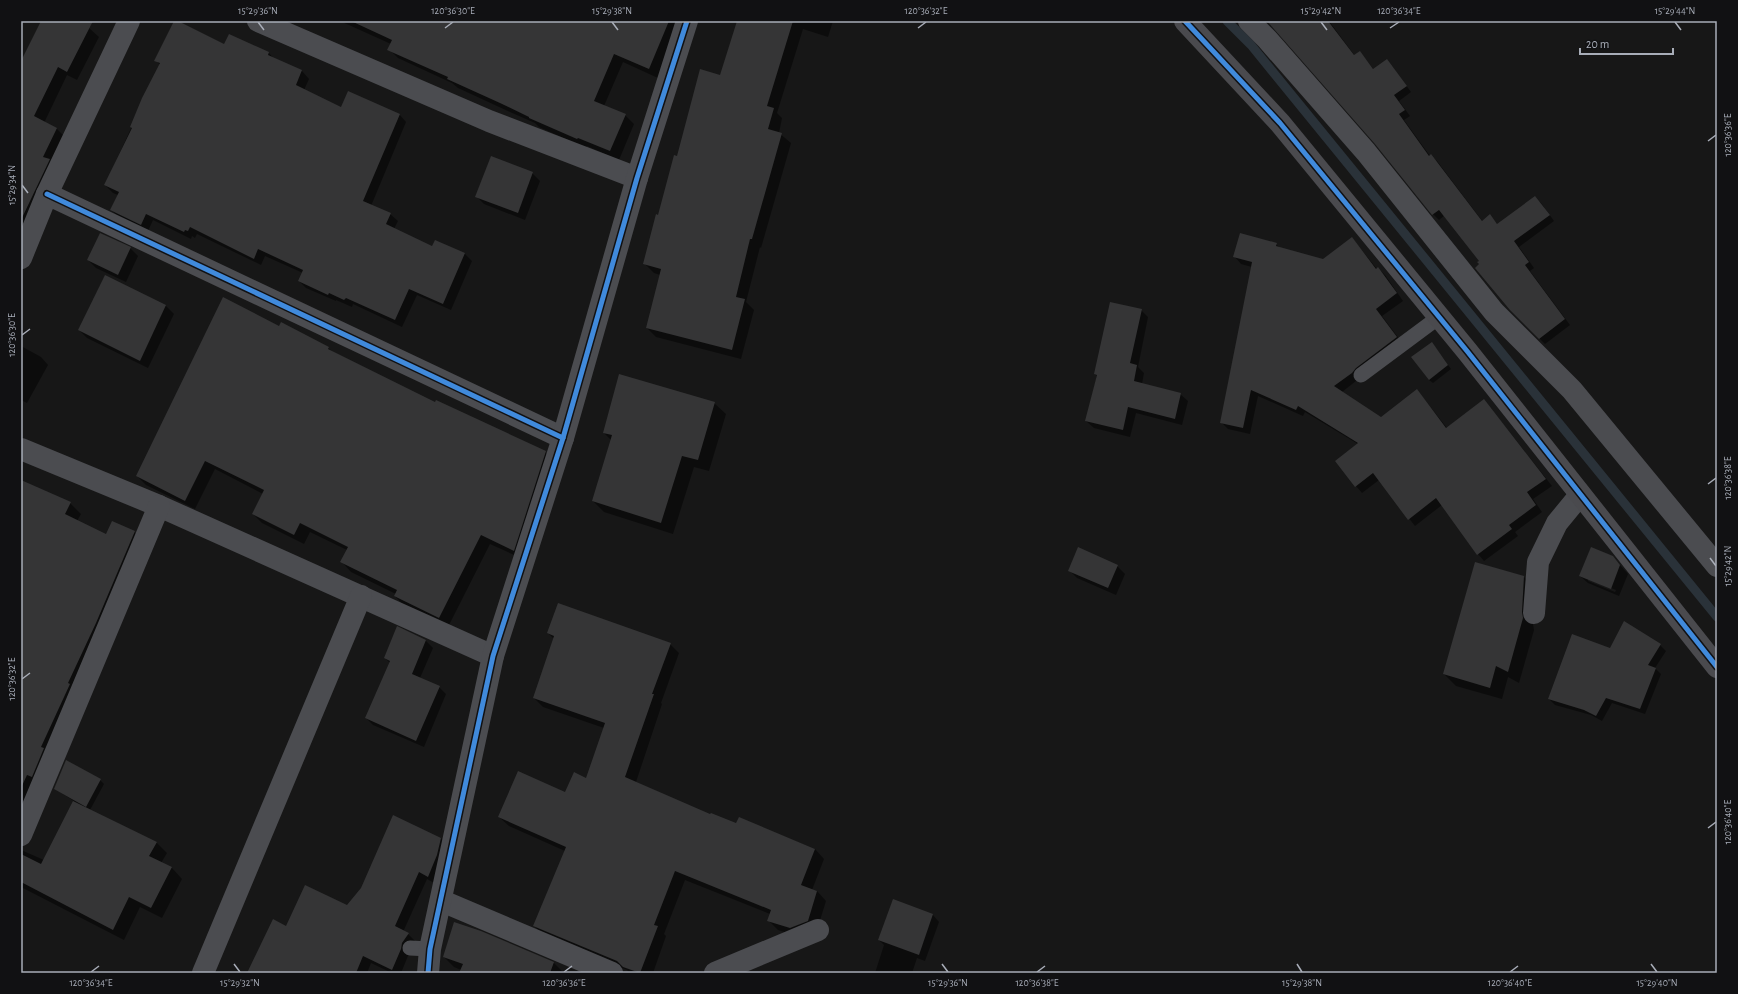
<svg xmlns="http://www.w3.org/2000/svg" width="1738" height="994" font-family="'Alegreya Sans',sans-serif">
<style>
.shadow{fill:#0007;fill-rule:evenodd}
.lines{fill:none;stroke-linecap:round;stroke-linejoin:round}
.stream{stroke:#2a3239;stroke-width:9}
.building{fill:#353536}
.lane{stroke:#4b4c50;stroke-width:15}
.street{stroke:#4b4c50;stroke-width:22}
.secondary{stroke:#4a4a4e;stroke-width:22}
.cycleway-casing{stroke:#111113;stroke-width:8}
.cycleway{stroke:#408adc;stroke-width:5}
.ticks{fill:none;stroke:#a8adb8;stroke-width:1.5}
.neatline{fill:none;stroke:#a8adb8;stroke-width:1.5}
.ticks-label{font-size:10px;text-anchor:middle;fill:#a8adb8}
</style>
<rect width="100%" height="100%" fill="#171717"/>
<!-- shadow -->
<g class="shadow">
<path d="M42 21H76L89 28 99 37 77 80 67 75 44 123 57 129 66 138 21 247V63Z"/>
<path d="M175 21 224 45 229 35 269 53 274 59 302 71 309 79 304 90 342 108 399 114 406 122 371 206 390 214 398 221 394 229 433 247 435 241 465 254 472 261 451 310 417 295 402 327 353 304 352 307 336 300V301L306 288 299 281 303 273 265 256 261 265 197 234 195 238 192 236 191 239 153 220 148 231 119 217 111 210 118 195 113 193 105 185 160 65 156 60Z"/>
<path d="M340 21H682L658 78 623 62 604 106 625 115 634 124 619 160 587 146 586 148 539 127 535 123 510 112 458 88 452 83 398 58 389 49 391 44Z"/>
<path d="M738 21H833L828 37 803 29 777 113 782 118 779 133 791 143 761 248 760 247 746 302 754 310 741 359 656 337 647 328 660 275 654 273 644 263 678 157 721 76Z"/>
<path d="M1268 21H1329L1355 56 1360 52 1374 70 1392 66 1411 92 1399 101 1410 116 1404 120 1430 156 1437 161 1483 222 1490 216 1498 225 1535 198 1541 203 1554 221 1519 247 1534 268 1530 271 1570 325 1545 344 1510 309 1481 265 1480 261 1445 215 1439 220 1433 214 1376 143Z"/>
<path d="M532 173 540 181 525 220 484 204 476 196Z"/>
<path d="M1352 238 1377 269 1378 268 1385 275 1403 301 1382 316 1403 344 1342 392 1381 418 1417 390 1447 428 1484 400 1552 486 1533 499 1542 512 1515 532 1518 536 1484 561 1478 554 1442 505 1415 526 1379 480 1362 493 1356 486 1358 444 1305 412 1303 416 1258 396 1250 434 1228 429 1221 422 1252 267 1241 264 1235 257 1276 244 1281 249 1323 260Z"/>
<path d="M130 248 138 256 126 282 96 268 88 260Z"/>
<path d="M105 276 166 306 174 314 148 368 87 338 79 330Z"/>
<path d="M1141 310 1148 317 1138 367 1144 373 1142 384 1180 394 1188 401 1182 425 1136 413 1130 437 1094 428 1086 421 1097 376 1095 374Z"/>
<path d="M279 327 328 348 333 352 435 404 545 452 554 462 523 559 490 544 448 627 404 606 395 596 396 594 351 572 342 562 347 550 310 532 304 544 262 523 253 514 263 494 215 469 195 509 146 485 137 476Z"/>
<path d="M21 346 41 357 48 365 27 403 21 400Z"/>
<path d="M1435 347 1451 369 1433 383 1429 380Z"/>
<path d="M714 403 726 414 709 471 694 467 673 534 604 512 593 501 611 440 604 433Z"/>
<path d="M21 481 70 503 81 514 77 521 106 535 134 532 145 543 21 829Z"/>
<path d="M1612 556 1628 574 1619 596 1588 583 1580 576ZM1588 579 1616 590 1615 592 1588 581Z"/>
<path d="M1117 566 1125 574 1116 595 1077 578 1069 570Z"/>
<path d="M1524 577 1536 589 1533 624 1534 630 1519 683 1508 677 1502 699 1456 686 1444 674Z"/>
<path d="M548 633 670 644 679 653 661 703 662 704 636 782 711 816 737 824 739 818 815 849 824 859 812 890 817 891 826 901 817 930 800 937 778 930 768 920 770 914 685 880 664 934 666 936 653 973H630L627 970 544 935 534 926 565 851 509 826 499 817 566 793 587 779 604 728 543 707 534 698 554 639Z"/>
<path d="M425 640 433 648 420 678 439 687 446 694 424 747 373 725 366 718 390 663 385 658Z"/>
<path d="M1660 645 1666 651 1655 668 1661 674 1645 714 1612 703 1602 721 1591 715 1555 705 1549 699 1610 649Z"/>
<path d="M100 780 104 784 90 810 156 842 167 853 161 863 172 868 182 879 162 918 140 907 124 940 21 887V850L44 860 74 801 55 789Z"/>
<path d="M441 838 448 846 436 884 427 879 403 932 408 934 416 942 410 951 401 973H392L371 963 367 973H248L286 927 347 906Z"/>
<path d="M894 901 933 915 939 922 925 961 917 958 912 973H875L884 945 879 940Z"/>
<path d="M444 957 554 963 564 973H460L461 970 454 967Z"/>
</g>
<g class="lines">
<!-- stream -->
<path class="stream" d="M1227 21 1251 45 1717 617"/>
</g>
<!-- building -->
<g class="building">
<path d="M41 21H93L67 72 58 67 34 116 57 128 43 157 50 159 21 220V61Z"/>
<path d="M174 21H178L224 44 229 34 269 52 268 55 302 70 296 85 341 107 348 91 400 114 363 201 391 213 386 224 432 246 435 240 465 253 443 304 409 289 395 320 346 298 344 300 329 293 328 295 298 281 303 270 258 249 254 259 190 227 188 231 185 230 184 232 146 214 141 225 110 210 119 192 104 185 132 128 130 127 142 98 160 63 154 61Z"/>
<path d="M351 21H669L649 69 614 54 594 101 626 114 610 151 578 138 577 139 529 118V117L500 103 447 79 448 77 387 50 392 40Z"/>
<path d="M737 21H793L767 106 774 108 768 129 782 133 752 239H750L736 297 745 299 732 350 646 328 661 269 643 264 656 214 658 215 674 155 677 156 700 69 720 75Z"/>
<path d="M1267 21H1328L1354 55 1360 51 1373 69 1387 59 1407 86 1394 95 1405 110 1399 114 1429 156 1431 154 1482 221 1490 214 1497 224 1535 196 1550 215 1514 241 1529 262 1525 265 1565 319 1539 339 1510 310 1475 268 1479 264 1477 262 1479 261 1439 210 1432 215 1375 144Z"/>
<path d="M491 156 533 172 518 213 475 197Z"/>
<path d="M100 233 131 247 118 275 87 260Z"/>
<path d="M1240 233 1277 243 1276 246 1323 259 1352 237 1376 269 1378 267 1397 293 1376 309 1397 337 1356 368 1352 373 1334 386 1381 417 1417 389 1446 428 1484 399 1546 479 1527 492 1536 505 1509 525 1512 529 1477 555 1436 498 1408 520 1373 473 1355 487 1335 461 1358 443 1298 406 1296 410 1251 390 1243 428 1220 423 1252 262 1233 257Z"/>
<path d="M105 275 166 305 140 361 78 330Z"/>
<path d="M223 297 279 326 281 322 329 347 328 349 435 402 436 400 546 451 514 551 481 535 439 618 394 596 397 590 340 562 348 547 300 523 294 535 252 514 264 490 205 461 185 501 136 476Z"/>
<path d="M1110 302 1142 309 1130 363 1137 365 1134 381 1181 393 1175 419 1128 407 1123 430 1085 421 1097 375 1094 374Z"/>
<path d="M1432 342 1448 365 1429 380 1411 357Z"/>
<path d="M619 374 715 402 698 460 682 456 661 523 592 501 612 435 603 433Z"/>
<path d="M21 480 71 502 65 514 106 534 112 521 135 531 96 623 68 683 70 684 41 747 44 748 32 777 27 775 21 788Z"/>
<path d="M1078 547 1118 565 1108 588 1068 571Z"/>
<path d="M1591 547 1613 556 1620 565 1611 589 1579 576Z"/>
<path d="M1475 562 1524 576 1522 612 1523 618 1508 672 1496 666 1490 688 1443 674Z"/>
<path d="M558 603 671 643 652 694H654L625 777 710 814 711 813 736 823 739 817 815 849 801 885 817 891 808 921 790 928 767 921 771 910 675 871 654 925 658 926 640 973 623 967 617 961 533 926 566 847 498 817 518 771 565 792 574 772 586 778 605 723 533 698 554 636 547 633Z"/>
<path d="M1624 621 1661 644 1648 665 1656 668 1640 709 1606 698 1596 716 1584 710 1548 699 1572 634 1610 648Z"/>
<path d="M397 626 426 640 412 674 440 686 416 741 365 718 390 661 384 658Z"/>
<path d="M66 760 101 779 86 807 54 789Z"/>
<path d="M73 801 157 842 149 856 172 867 151 908 129 897 113 930 21 882V854L41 864Z"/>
<path d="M393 815 441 838 437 855 428 877 419 872 395 926 409 933 402 943 401 949 392 970 363 956 356 973H247L273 919 286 926 305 885 347 905 361 888Z"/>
<path d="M893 899 933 914 919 955 878 940Z"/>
<path d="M454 922 481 931 554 962 550 973H459L463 964 443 957Z"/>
</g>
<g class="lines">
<!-- lane -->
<g class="lane">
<path d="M1361 375 1439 317"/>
<path d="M410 948 430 949"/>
</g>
<!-- street -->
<g class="street">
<path d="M258 21 489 121 637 178"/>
<path d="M1249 21 1267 39 1366 152 1494 312 1572 390 1717 566"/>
<path d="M47 194 563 438"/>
<path d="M21 258 47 194 129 21"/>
<path d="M21 449 159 506 493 656"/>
<path d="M1534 613 1538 562 1557 523 1580 495"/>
<path d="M21 835 159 506"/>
<path d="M442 901 612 973"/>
<path d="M203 973 361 596"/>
<path d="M428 973 430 949 493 656 563 438 637 178 687 21"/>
<path d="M715 973 818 930"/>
</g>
<!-- secondary -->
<path class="secondary" d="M1185 21 1280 123 1467 351 1717 667"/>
<!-- cycleway casing -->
<g class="cycleway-casing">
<g id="cycleway">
<path d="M1185 21 1280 123 1467 351 1717 667"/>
<path d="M47 194 563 438"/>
<path d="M428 973 430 949 493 656 563 438 637 178 687 21"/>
</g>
</g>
<!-- cycleway -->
<use href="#cycleway" class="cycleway"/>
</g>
<!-- ticks -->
<path class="ticks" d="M258 22 264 30M612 22 618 30M1321 22 1327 30M1675 22 1681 30M445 28 453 22M918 28 926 22M1390 28 1399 22M1708 141 1716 135M22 185 28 193M22 335 30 329M1708 484 1716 478M1710 558 1716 566M22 679 30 673M1708 828 1716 822M234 964 240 972M942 964 948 972M1297 964 1302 972M1651 964 1657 972M91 972 99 966M564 972 572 966M1037 972 1045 966M1510 972 1518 966"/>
<!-- border -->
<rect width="1738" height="994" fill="none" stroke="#111113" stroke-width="44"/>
<!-- scale -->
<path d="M1580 48v6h93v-6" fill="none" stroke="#a8adb8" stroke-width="2"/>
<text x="1586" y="48" font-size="12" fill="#a8adb8" stroke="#111113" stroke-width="3" paint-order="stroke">20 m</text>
<rect x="22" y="22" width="1694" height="950" class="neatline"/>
<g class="ticks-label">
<text x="258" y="14">15°29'36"N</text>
<text x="453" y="14">120°36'30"E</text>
<text x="612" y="14">15°29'38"N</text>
<text x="926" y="14">120°36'32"E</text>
<text x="1321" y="14">15°29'42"N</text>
<text x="1399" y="14">120°36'34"E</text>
<text x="1675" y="14">15°29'44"N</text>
<text transform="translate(1727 135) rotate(-90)" y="4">120°36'36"E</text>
<text transform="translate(11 185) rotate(-90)" y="4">15°29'34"N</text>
<text transform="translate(11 335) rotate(-90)" y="4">120°36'30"E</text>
<text transform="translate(1727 478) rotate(-90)" y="4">120°36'38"E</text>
<text transform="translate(1727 566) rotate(-90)" y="4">15°29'42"N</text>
<text transform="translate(11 679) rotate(-90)" y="4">120°36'32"E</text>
<text transform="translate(1727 822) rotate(-90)" y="4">120°36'40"E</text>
<text x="91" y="986">120°36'34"E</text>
<text x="240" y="986">15°29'32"N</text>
<text x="564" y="986">120°36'36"E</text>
<text x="948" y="986">15°29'36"N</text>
<text x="1037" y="986">120°36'38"E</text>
<text x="1302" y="986">15°29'38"N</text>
<text x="1510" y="986">120°36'40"E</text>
<text x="1657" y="986">15°29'40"N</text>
</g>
</svg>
